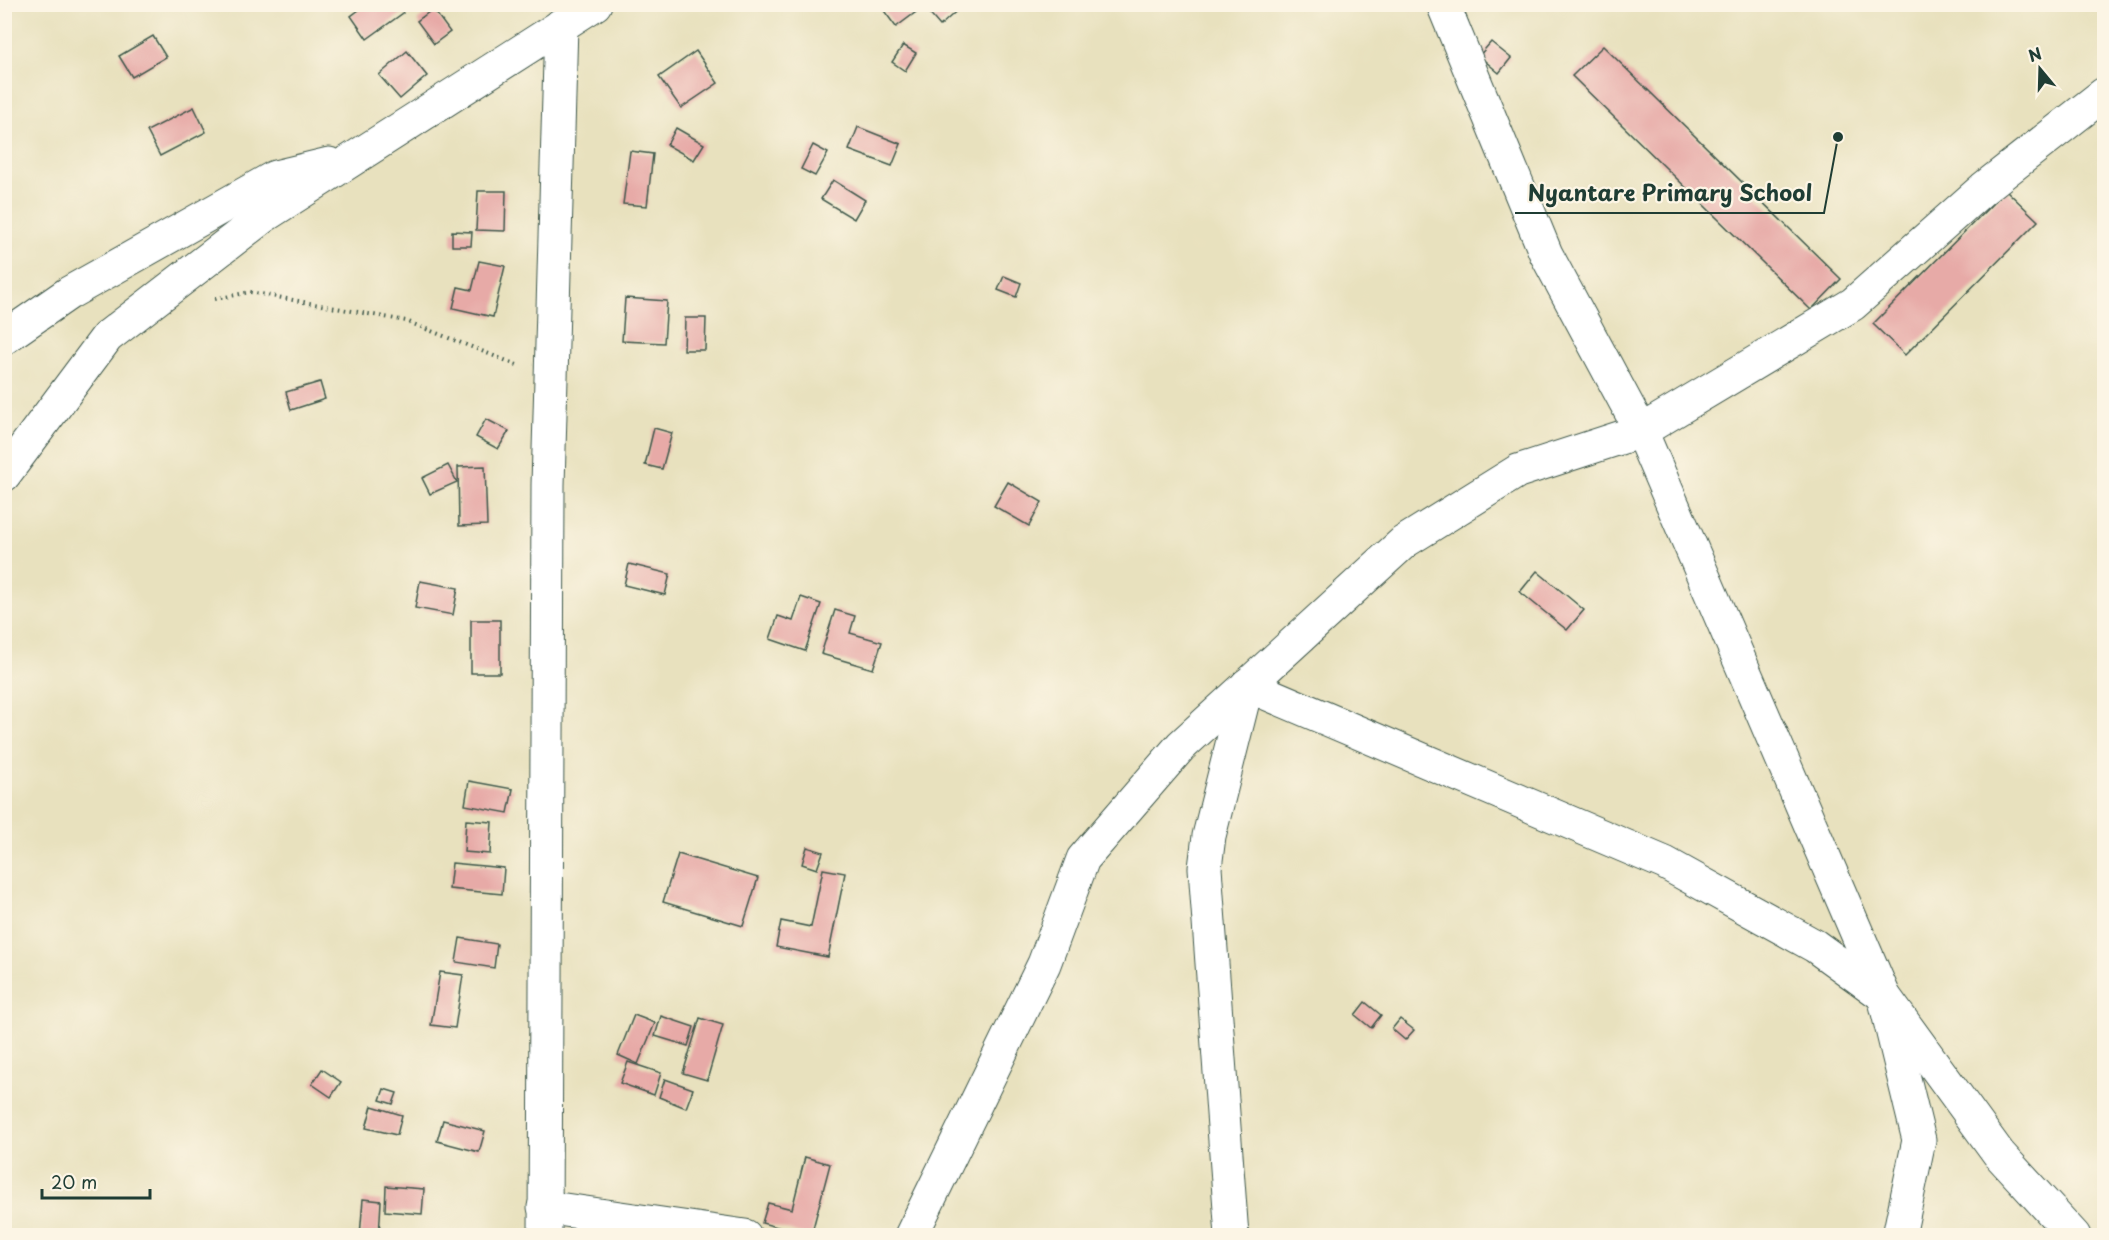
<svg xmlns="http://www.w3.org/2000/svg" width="2109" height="1240" font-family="'Playpen Sans',sans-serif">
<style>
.building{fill:#e7aaa7}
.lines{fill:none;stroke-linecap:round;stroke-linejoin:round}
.street-casing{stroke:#3d5649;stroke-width:35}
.path{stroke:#3d5649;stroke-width:4;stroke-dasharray:1.5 4.5;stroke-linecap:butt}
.street{stroke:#fff;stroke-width:33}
.leader{fill:none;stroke:#1f3d34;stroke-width:2}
.callout-dot{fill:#1f3d34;stroke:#fcf5e5;stroke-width:2}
.callout-label{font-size:22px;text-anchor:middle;font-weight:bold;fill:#1f3d34;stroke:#fcf5e5;stroke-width:4.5;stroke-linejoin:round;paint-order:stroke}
</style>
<rect width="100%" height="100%" fill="#fcf5e5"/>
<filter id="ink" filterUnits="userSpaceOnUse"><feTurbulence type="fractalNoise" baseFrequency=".0167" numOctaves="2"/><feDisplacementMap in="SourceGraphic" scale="12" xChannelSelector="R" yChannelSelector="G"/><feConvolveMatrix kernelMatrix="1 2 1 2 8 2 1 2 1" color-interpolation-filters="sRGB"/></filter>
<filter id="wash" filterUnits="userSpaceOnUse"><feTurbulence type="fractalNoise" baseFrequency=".008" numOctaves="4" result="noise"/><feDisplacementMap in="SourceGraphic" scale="24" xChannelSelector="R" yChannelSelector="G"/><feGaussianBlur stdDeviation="1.35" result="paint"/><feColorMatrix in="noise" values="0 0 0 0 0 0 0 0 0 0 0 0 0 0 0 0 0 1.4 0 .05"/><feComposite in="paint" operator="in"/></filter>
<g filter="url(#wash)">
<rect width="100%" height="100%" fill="#e8e1be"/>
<g id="blocks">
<!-- building -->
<g class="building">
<path d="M367 4H397L403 13 367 39 351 16Z"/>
<path d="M879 4H910L916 12 896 27Z"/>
<path d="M921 4H964L940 26Z"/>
<path d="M433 9 450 32 434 44 417 21Z"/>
<path d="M153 36 166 57 132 77 119 56Z"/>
<path d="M1491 42 1511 58 1499 73 1479 56Z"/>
<path d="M903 45 916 53 905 71 892 62Z"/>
<path d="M1603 46 1841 279 1811 310 1572 76Z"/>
<path d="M407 51 427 76 400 99 379 75Z"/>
<path d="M696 51 718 83 681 108 659 77Z"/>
<path d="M194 107 206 132 160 156 147 131Z"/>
<path d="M858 127 901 144 892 166 849 150Z"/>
<path d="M676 128 704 144 694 160 667 145Z"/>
<path d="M813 145 828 153 815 176 801 169Z"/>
<path d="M630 151 653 154 647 206 623 204Z"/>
<path d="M833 180 865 200 854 219 821 199Z"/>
<path d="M2006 190 2038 221 1905 355 1873 324Z"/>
<path d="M478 191H506L505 231 476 230Z"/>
<path d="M452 231 472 232 471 246H452Z"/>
<path d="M479 261 505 266 493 317 453 308 458 287 472 290Z"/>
<path d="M1004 276 1021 283 1016 297 998 290Z"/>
<path d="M625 298 667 301 664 343 622 341Z"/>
<path d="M685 318H706L705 350H684Z"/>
<path d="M320 382 325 399 291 410 286 392Z"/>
<path d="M486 419 509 431 498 449 476 437Z"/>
<path d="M654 428 672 433 662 469 645 465Z"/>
<path d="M448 465 457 482 430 494 422 478Z"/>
<path d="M485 466 487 525 459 526 458 467Z"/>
<path d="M1008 482 1042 502 1029 526 994 506Z"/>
<path d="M629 564 670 574 665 595 624 585Z"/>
<path d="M1537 571 1584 610 1567 630 1520 592Z"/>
<path d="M420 581 458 588 453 615 415 608Z"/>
<path d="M801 597 821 604 805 651 770 639 778 616 793 621Z"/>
<path d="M835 610 855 616 850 633 882 642 873 669 821 654Z"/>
<rect x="471" y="620" width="29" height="53"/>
<path d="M469 781 513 789 508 813 465 805Z"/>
<path d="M466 820 492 822 490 854 464 852Z"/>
<path d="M807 847 823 852 817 869 802 864Z"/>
<path d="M678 854 758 878 743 926 663 902Z"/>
<path d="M452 863 504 868 502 894 449 889Z"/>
<path d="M823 869 845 873 828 957 776 947 781 921 811 927Z"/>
<path d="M460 938 497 944 494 968 456 962Z"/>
<path d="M440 972 463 975 455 1028 431 1025Z"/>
<path d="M1365 1002 1381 1015 1371 1028 1355 1015Z"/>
<path d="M634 1015 655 1023 638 1064 618 1055Z"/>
<path d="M661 1016 694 1027 688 1046 655 1036Z"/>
<path d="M700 1018 723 1025 707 1080 683 1073Z"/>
<path d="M1400 1019 1414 1030 1405 1040 1392 1029Z"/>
<path d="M628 1062 661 1073 654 1095 620 1083Z"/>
<path d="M322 1069 341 1082 331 1097 312 1084Z"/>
<path d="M665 1079 693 1089 686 1108 659 1097Z"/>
<path d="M384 1089 397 1093 393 1104 380 1100Z"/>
<path d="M372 1106 402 1115 397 1135 366 1128Z"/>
<path d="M443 1120 485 1131 479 1152 437 1141Z"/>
<path d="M805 1157 830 1164 811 1236 762 1223 768 1203 792 1209Z"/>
<path d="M386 1186 424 1189 422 1214 385 1211Z"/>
<path d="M363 1199 381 1201 379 1236H360Z"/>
</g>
</g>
</g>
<g filter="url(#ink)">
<use href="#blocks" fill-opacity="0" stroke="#3d5649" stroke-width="1.5"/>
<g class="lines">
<!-- street casing -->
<g class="street-casing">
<g id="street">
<path d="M1443 4 1546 254 1641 431 1884 996 1999 1154 2074 1236"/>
<path d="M4 338 69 293 275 177 329 164"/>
<path d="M4 475 107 337 264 216 595 4"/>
<path d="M544 1207 745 1236"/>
<path d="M545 1236 548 485 561 25"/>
<path d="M911 1236 1044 964 1083 859 1181 746 1404 542 1518 471 1641 431 1853 304 1984 188 2104 94"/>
<path d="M1232 1236 1205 868 1209 836 1247 685 1665 863 1815 946 1884 996 1919 1140 1899 1236"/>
</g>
</g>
<!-- path -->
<path class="path" d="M215 299 250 292 406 321 517 365"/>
<!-- street -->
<use href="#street" class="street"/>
</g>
</g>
<!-- callouts -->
<path class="leader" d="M1838 137L1824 213H1515"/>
<circle class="callout-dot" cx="1838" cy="137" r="6"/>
<g class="callout-label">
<text x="1670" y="201">Nyantare Primary School</text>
</g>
<!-- margin -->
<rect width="2109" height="1240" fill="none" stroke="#fcf5e5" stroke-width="24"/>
<!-- north arrow -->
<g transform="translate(2040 69) rotate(341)" stroke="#fcf5e5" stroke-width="4.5" paint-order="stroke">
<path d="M0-4.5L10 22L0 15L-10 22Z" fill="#1f3d34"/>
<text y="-9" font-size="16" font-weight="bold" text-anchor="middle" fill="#1f3d34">N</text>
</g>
<!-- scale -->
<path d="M42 1189v9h108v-9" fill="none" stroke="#1f3d34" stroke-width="3"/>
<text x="51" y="1189" font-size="18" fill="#1f3d34" stroke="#fcf5e5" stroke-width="4.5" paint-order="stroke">20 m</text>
</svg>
